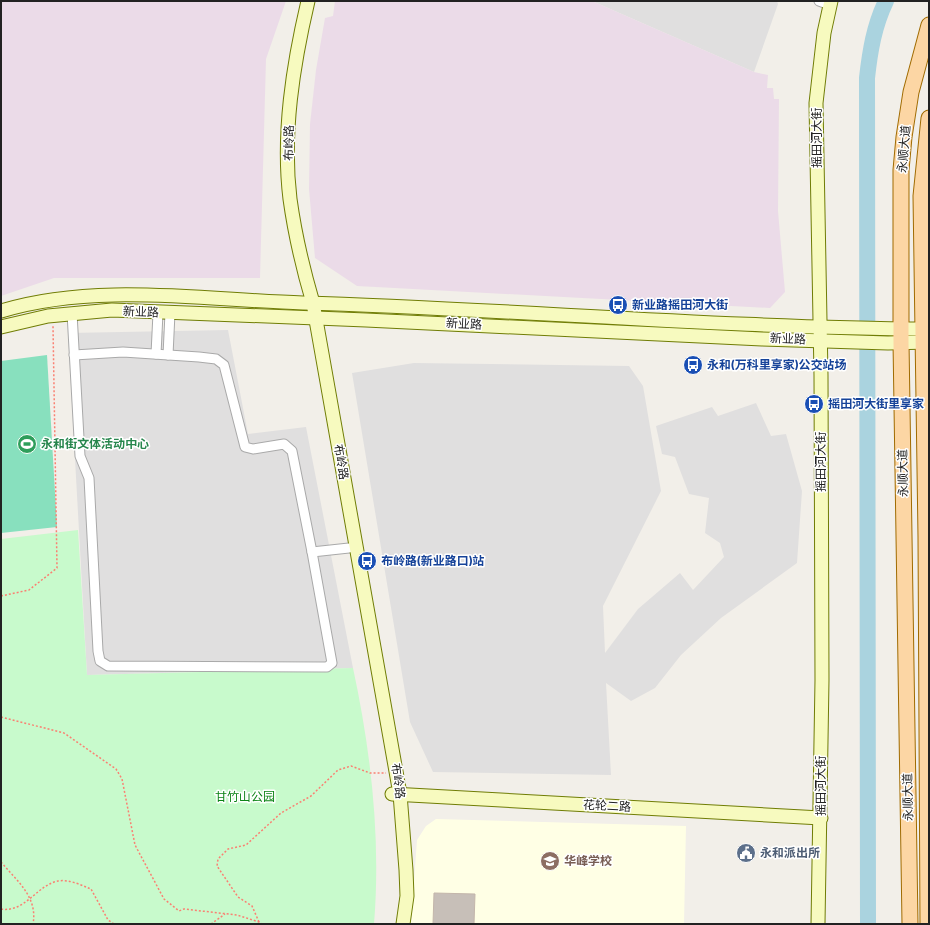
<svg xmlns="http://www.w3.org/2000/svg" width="930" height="925" font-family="'Titillium Web','Noto Sans SC',sans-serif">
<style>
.residential{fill:#e0dfdf}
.industrial{fill:#ebdbe8}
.education{fill:#ffffe5}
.park{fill:#c8facc}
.pitch{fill:#88e0be}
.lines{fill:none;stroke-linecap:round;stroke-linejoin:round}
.river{stroke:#aad3df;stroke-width:16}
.building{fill:#c7bfb8;stroke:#c4b6ab}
.street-casing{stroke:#a9a9a9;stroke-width:11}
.secondary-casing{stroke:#707d05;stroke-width:15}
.primary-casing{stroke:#a06b00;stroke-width:17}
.path{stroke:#fa8072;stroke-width:1.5;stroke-dasharray:2 2;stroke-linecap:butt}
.street{stroke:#fff;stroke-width:9}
.secondary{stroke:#f7fabf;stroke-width:13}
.primary{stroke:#fcd6a4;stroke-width:15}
.labels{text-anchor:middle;stroke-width:3;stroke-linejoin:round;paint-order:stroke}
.street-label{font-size:12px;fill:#222;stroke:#fff}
.transit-label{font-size:12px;font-weight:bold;fill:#164399;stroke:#fff;text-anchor:start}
.leisure-label{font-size:12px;font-weight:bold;fill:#27864d;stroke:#fff;text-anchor:start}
.park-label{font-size:12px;fill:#0c8416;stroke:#fff}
.service-label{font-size:12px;font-weight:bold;fill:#4e5e75;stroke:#fff;text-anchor:start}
.education-label{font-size:12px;font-weight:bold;fill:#785e54;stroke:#fff;text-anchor:start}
</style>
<rect width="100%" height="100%" fill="#f2efe9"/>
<!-- residential -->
<g class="residential">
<path d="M592 1H777L778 4 754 72Z"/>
<path d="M228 330 248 434 306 427 353 668 87 675 68 333Z"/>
<path d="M414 363 629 366 643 386 661 491 603 606 605 653 638 609 680 573 693 590 724 557 720 543 705 533 709 498 689 494 675 457 662 454 656 426 712 407 718 416 756 403 771 436 786 434 802 491 797 563 721 618 681 655 655 688 631 701 606 683 611 775 433 772 410 722 352 373Z"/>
</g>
<!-- industrial -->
<g class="industrial">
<path d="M1 1H286L266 59 260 278H54L1 296Z"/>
<path d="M335 1H592L754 72 768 75 767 88H773L774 99H779L778 211 785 292 770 308 357 286 315 258 309 189 310 124 316 70 325 18 333 16Z"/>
</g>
<!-- education -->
<path class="education" d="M436 819 686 826 684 924H411L417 840 426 826Z"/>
<!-- park -->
<path class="park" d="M78 530 87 675 353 668C371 752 381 838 374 924H1V539Z"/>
<!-- pitch -->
<path class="pitch" d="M47 355 57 527 1 533V361Z"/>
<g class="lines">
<!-- river -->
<path class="river" d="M868 924 867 78C870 51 874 26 886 1"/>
</g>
<!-- building -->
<path class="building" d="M434 893 475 894 474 924H433Z"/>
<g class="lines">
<!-- street casing -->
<g class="street-casing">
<g id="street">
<path d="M819 1 830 5"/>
<path d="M72 313 80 456 89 478 98 651 100 661 108 666 327 667 332 663 312 552 349 548"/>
<path d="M156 354 158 313"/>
<path d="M74 355 123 352 199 357 216 359 224 365 245 447 253 449 284 444 292 451 312 552"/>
<path d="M168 355 170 313"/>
</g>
</g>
<!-- secondary casing -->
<g class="secondary-casing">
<g id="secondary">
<path d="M308 1C293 65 282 134 290 199 295 235 303 269 313 303L400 794 406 870 407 896 403 924"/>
<path d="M1 311C95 282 206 300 303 303 512 309 720 328 929 329"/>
<path d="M1 327 48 316 112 310 366 320 762 339 888 343 929 342"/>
<path d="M392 794 821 818"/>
<path d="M818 924 822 680 821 375 816 103 824 33 831 1"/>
</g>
</g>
<!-- primary casing -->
<g class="primary-casing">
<g id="primary">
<path d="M910 924 901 342V170L904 137 911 92 929 25"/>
<path d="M928 924 926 537 921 196 929 118"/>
</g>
</g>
<!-- path -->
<g class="path">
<path d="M1 596 29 590 57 568 53 326"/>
<path d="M1 717 64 733 116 769 122 779 135 845 164 899 179 911 184 909 237 915 259 922 262 924"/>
<path d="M1 862C17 881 38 897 33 924"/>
<path d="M1 909C25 913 37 885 58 881 69 879 81 885 91 889L108 920 114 924"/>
<path d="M259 922 252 906 238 897 217 866 218 859 228 849 246 845 281 813 311 796 338 770 351 766 370 773H386"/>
<path d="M211 924 225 914"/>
</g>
<!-- street -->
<use href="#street" class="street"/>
<!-- secondary -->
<use href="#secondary" class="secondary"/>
<!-- primary -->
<use href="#primary" class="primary"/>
</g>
<!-- icons -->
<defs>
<g id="bus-disc" transform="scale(1)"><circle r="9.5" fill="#1a4fb4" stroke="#fff"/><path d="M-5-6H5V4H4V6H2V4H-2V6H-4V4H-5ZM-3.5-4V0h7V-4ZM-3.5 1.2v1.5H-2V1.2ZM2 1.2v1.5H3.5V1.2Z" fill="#fff"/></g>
<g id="stadium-disc" transform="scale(1)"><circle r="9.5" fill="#2e9e5b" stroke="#fff"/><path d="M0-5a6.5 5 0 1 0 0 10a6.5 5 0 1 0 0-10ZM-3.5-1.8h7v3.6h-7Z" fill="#fff"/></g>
<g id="civic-disc" transform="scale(1)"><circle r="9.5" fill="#5c6f8a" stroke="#fff"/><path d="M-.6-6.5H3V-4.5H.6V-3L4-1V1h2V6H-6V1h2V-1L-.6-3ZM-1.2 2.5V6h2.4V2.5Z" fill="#fff"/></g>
<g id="school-disc" transform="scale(1)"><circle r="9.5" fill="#8d6e63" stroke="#fff"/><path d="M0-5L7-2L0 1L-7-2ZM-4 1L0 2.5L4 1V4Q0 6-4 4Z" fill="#fff"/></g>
</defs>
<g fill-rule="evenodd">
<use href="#bus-disc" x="618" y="305"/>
<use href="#bus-disc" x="693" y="365"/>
<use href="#bus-disc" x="814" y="404"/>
<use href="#stadium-disc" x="27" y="444"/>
<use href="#bus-disc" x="367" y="561"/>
<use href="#civic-disc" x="746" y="853"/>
<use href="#school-disc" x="550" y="861"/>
</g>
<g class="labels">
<!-- street labels -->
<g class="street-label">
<text transform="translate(817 138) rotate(-90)" y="4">摇田河大街</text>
<text transform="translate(289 143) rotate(-89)" y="4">布岭路</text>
<text transform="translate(904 149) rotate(-85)" y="4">永顺大道</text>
<text transform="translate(141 312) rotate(2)" y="4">新业路</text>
<text transform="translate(464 324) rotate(3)" y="4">新业路</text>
<text transform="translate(788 339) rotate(2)" y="4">新业路</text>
<text transform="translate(341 462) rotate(80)" y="4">布岭路</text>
<text transform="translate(821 462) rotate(-90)" y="4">摇田河大街</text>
<text transform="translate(903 473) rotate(-91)" y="4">永顺大道</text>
<text transform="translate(398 781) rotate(82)" y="4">布岭路</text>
<text transform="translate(821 786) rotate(-90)" y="4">摇田河大街</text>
<text transform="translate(908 797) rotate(-91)" y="4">永顺大道</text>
<text transform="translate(607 806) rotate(3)" y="4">花轮二路</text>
</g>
<!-- transit labels -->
<g class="transit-label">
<text x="632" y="309">新业路摇田河大街</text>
<text x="707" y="369">永和(万科里享家)公交站场</text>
<text x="828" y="408">摇田河大街里享家</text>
<text x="381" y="565">布岭路(新业路口)站</text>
</g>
<!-- leisure labels -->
<g class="leisure-label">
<text x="41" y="448">永和街文体活动中心</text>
</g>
<!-- park labels -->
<g class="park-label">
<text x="245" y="801">甘竹山公园</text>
</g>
<!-- service labels -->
<g class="service-label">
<text x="760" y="857">永和派出所</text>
</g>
<!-- education labels -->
<g class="education-label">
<text x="564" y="865">华峰学校</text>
</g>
</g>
<!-- border -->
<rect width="930" height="925" fill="none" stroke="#222222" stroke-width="4"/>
</svg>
